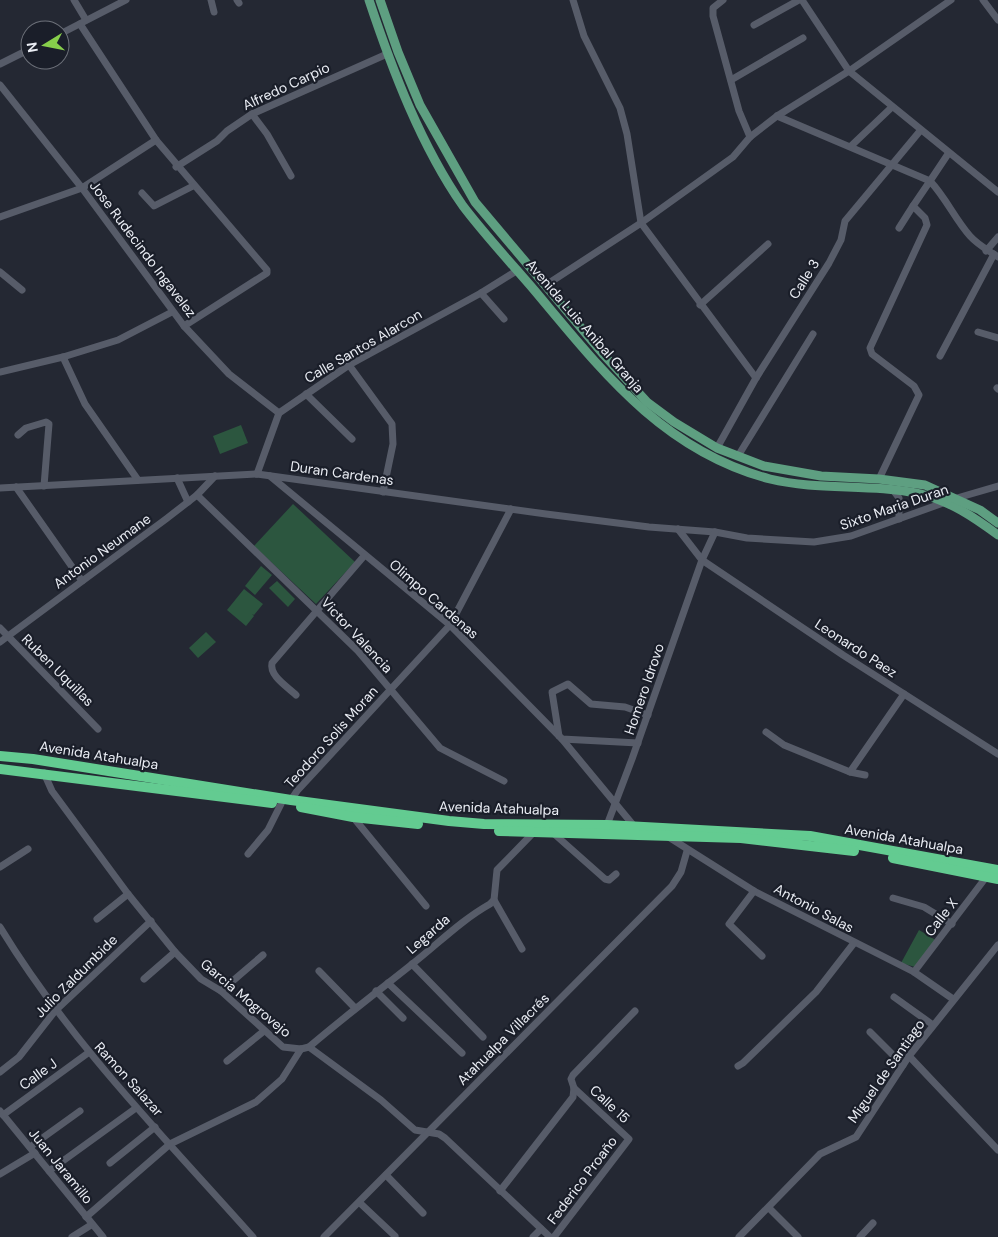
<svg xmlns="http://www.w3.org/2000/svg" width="998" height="1237" font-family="'DM Sans',sans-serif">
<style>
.green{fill:#2c563f}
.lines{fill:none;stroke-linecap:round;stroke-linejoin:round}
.minor{stroke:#575c69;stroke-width:7}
.major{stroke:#5e9f81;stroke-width:9}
.highway{stroke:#63cb91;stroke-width:10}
.labels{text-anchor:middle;stroke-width:4.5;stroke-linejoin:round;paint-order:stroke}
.street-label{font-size:14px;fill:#eaedf4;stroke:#1a1e29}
</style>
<rect width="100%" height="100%" fill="#242833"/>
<!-- green -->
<g class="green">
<path d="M241 425 248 443 220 454 213 436Z"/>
<path d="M293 504 355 562 316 604 254 546Z"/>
<path d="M261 566 272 575 255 595 245 586Z"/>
<path d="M277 581 295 599 288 607 269 588Z"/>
<path d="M244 589 263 604 254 615 252 614 254 616 246 626 227 610Z"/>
<path d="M206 632 216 642 198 658 189 648Z"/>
<path d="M919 930 937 941 915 967 901 963Z"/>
</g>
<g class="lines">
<!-- minor -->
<g class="minor">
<path d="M74 0 86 20"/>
<path d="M211 0 214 12"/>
<path d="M237 0 239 3"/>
<path d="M573 0 584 36 620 108 627 134 641 223 756 378"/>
<path d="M723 0 713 8V16L739 111 750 137"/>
<path d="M802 0 849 71 998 192"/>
<path d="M983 0 998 20"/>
<path d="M80 24 156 140 267 270V273L184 326"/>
<path d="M754 25 799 0"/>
<path d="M60 34 126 0"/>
<path d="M0 64 30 49"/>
<path d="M731 80 803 38"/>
<path d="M0 85 82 188 184 326 229 374 279 413"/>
<path d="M252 114 267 134 291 176"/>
<path d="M777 116 930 181 913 206 925 218 927 225 870 348 872 354 914 386 919 395 879 479"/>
<path d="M851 146 892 107"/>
<path d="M948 154 930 181C946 198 955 219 970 236 978 245 988 250 998 257"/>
<path d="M176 167 217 141 227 131 252 114 387 54"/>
<path d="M142 193 154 206 193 186"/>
<path d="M0 217 82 188 156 140"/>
<path d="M899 228 913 206"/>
<path d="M986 251 998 237"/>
<path d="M0 272 22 290"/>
<path d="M546 285 641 223 733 157 750 137 777 116 849 71 951 0"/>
<path d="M481 293 504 319"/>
<path d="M700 305 768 244"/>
<path d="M978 332 998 338"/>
<path d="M940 356 994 254"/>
<path d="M63 357 85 404 138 480"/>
<path d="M349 365 392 424 393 444 383 492"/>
<path d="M0 372 63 357 118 340 172 312"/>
<path d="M997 388 998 389"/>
<path d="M306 394 352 439"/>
<path d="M18 435 26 428 46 422 49 424 44 486"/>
<path d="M717 448 756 378 829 263 841 240 845 221 920 131"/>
<path d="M738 456 813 334"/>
<path d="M257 474 279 413 349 365 481 293 518 270"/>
<path d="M270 476 450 625 562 739 638 743"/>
<path d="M177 478 188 502"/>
<path d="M16 487 82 581"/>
<path d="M0 488 257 474 546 514 649 527 715 532 747 538 814 542 851 536 957 498 998 486"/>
<path d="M893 490 899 498V519"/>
<path d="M197 495 358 651 440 748 504 781"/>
<path d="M678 529 702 560 843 655 998 754"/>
<path d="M0 628 98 729"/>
<path d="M0 642 166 519 197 495 215 476"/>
<path d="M296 695C288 687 269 676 272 663L364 556"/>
<path d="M766 732 784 745 850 772 904 694"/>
<path d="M559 736 552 692 568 684 591 704 625 707 648 715"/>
<path d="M562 739 634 826"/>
<path d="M850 772 865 775"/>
<path d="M44 773 52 791 128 894 175 952 201 979 221 991 283 1047 301 1049 309 1047C343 1018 377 992 411 965 438 944 460 921 490 904L494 900 497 870 534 832"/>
<path d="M291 800 297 791 450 625 511 509"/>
<path d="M353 817 426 906"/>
<path d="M607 825 632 759 702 560 715 532"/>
<path d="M552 832 605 879 609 880 616 874"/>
<path d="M667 836 754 891 914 972 953 999"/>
<path d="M248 854 268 830 281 804"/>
<path d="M0 867 28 849"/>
<path d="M754 891 729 924 762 956"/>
<path d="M893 898 924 907 952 924"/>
<path d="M494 900 522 949"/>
<path d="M97 919 128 894"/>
<path d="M0 927C70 1042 164 1137 253 1237"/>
<path d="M412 964 483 1037"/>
<path d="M319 971 355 1008"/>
<path d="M914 972 987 876"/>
<path d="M144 979 175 952"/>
<path d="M388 983 462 1053"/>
<path d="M221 991 263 955"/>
<path d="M376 991 403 1018"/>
<path d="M894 997 933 1025"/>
<path d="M870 1032 903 1065"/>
<path d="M309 1047 381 1100 415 1130 439 1134 445 1138 550 1237"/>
<path d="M909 1056 998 1150"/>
<path d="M227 1061 264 1031"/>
<path d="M738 1066 743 1063 816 992 854 943"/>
<path d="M0 1072 19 1057 55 1011 151 921"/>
<path d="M0 1111 103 1237"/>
<path d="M3 1115 88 1053"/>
<path d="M30 1147 80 1111"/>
<path d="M110 1163 155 1127"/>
<path d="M49 1171 136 1108"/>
<path d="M0 1174 35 1153"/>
<path d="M386 1175 423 1213"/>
<path d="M500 1191 573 1097 574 1088 571 1079 573 1075 635 1011"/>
<path d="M360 1203 395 1236"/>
<path d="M769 1208 798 1237"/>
<path d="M86 1217 170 1144 256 1102 282 1079 301 1049"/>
<path d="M72 1237 91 1225"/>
<path d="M324 1237 672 886 681 872 687 851"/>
<path d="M533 1237 541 1229"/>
<path d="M554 1237 629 1139 574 1088"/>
<path d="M739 1237 820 1154 856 1137 909 1056 998 945"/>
<path d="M860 1237 873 1223"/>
</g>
<!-- major -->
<g class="major">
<path d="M369 0C392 69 421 146 463 206 485 235 511 263 535 291 602 371 663 451 770 479 819 491 871 483 920 494 949 500 975 518 998 535"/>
<path d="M380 0 398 52 420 105 475 202 604 355 647 402 674 422 717 448 764 466 821 476 879 479 925 485 980 510 998 523"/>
</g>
<!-- highway -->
<g class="highway">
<path d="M0 756 33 759 291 800 449 821 484 824 607 825 810 836 998 870"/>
<path d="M0 769 272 803"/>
<path d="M301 807 353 817 418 824"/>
<path d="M499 831 741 838 854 851"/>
<path d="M893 858 998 879"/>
</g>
</g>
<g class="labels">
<!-- street labels -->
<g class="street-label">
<text transform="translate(286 86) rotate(-25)" y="5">Alfredo Carpio</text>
<text transform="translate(143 249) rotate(53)" y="5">Jose Rudecindo Ingavelez</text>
<text transform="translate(804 279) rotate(-58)" y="5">Calle 3</text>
<text transform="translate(585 326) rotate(49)" y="5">Avenida Luis Anibal Granja</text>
<text transform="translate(363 346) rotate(-30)" y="5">Calle Santos Alarcon</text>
<text transform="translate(342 473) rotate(8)" y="5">Duran Cardenas</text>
<text transform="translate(894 507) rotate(-19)" y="5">Sixto Maria Duran</text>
<text transform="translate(102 551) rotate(-36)" y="5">Antonio Neumane</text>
<text transform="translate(434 599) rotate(41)" y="5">Olimpo Cardenas</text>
<text transform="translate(357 635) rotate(47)" y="5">Victor Valencia</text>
<text transform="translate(856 648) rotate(33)" y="5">Leonardo Paez</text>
<text transform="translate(58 670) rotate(45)" y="5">Ruben Uquillas</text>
<text transform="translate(644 689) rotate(-71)" y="5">Homero Idrovo</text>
<text transform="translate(331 737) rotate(-48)" y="5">Teodoro Solis Moran</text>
<text transform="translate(99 755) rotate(9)" y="5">Avenida Atahualpa</text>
<text transform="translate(499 808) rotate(2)" y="5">Avenida Atahualpa</text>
<text transform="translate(904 839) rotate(10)" y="5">Avenida Atahualpa</text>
<text transform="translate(814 908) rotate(28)" y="5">Antonio Salas</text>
<text transform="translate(941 917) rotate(-52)" y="5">Calle X</text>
<text transform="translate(428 934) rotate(-41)" y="5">Legarda</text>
<text transform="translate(76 976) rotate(-45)" y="5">Julio Zaldumbide</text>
<text transform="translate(246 998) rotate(40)" y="5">Garcia Mogrovejo</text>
<text transform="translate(503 1039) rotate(-45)" y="5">Atahualpa Villacrés</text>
<text transform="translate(886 1071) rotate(-55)" y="5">Miguel de Santiago</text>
<text transform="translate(38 1074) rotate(-36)" y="5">Calle J</text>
<text transform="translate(129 1079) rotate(48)" y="5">Ramon Salazar</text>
<text transform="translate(610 1104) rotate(43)" y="5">Calle 15</text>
<text transform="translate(61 1166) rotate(51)" y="5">Juan Jaramillo</text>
<text transform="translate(582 1180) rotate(-53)" y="5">Federico Proaño</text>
</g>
</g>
<!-- north arrow -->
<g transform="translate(45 45) rotate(260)"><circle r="24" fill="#1a1e29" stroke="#6d717a"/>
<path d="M0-4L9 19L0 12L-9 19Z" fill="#87cf4b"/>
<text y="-8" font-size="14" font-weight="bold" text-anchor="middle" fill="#eaedf4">N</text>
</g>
</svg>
